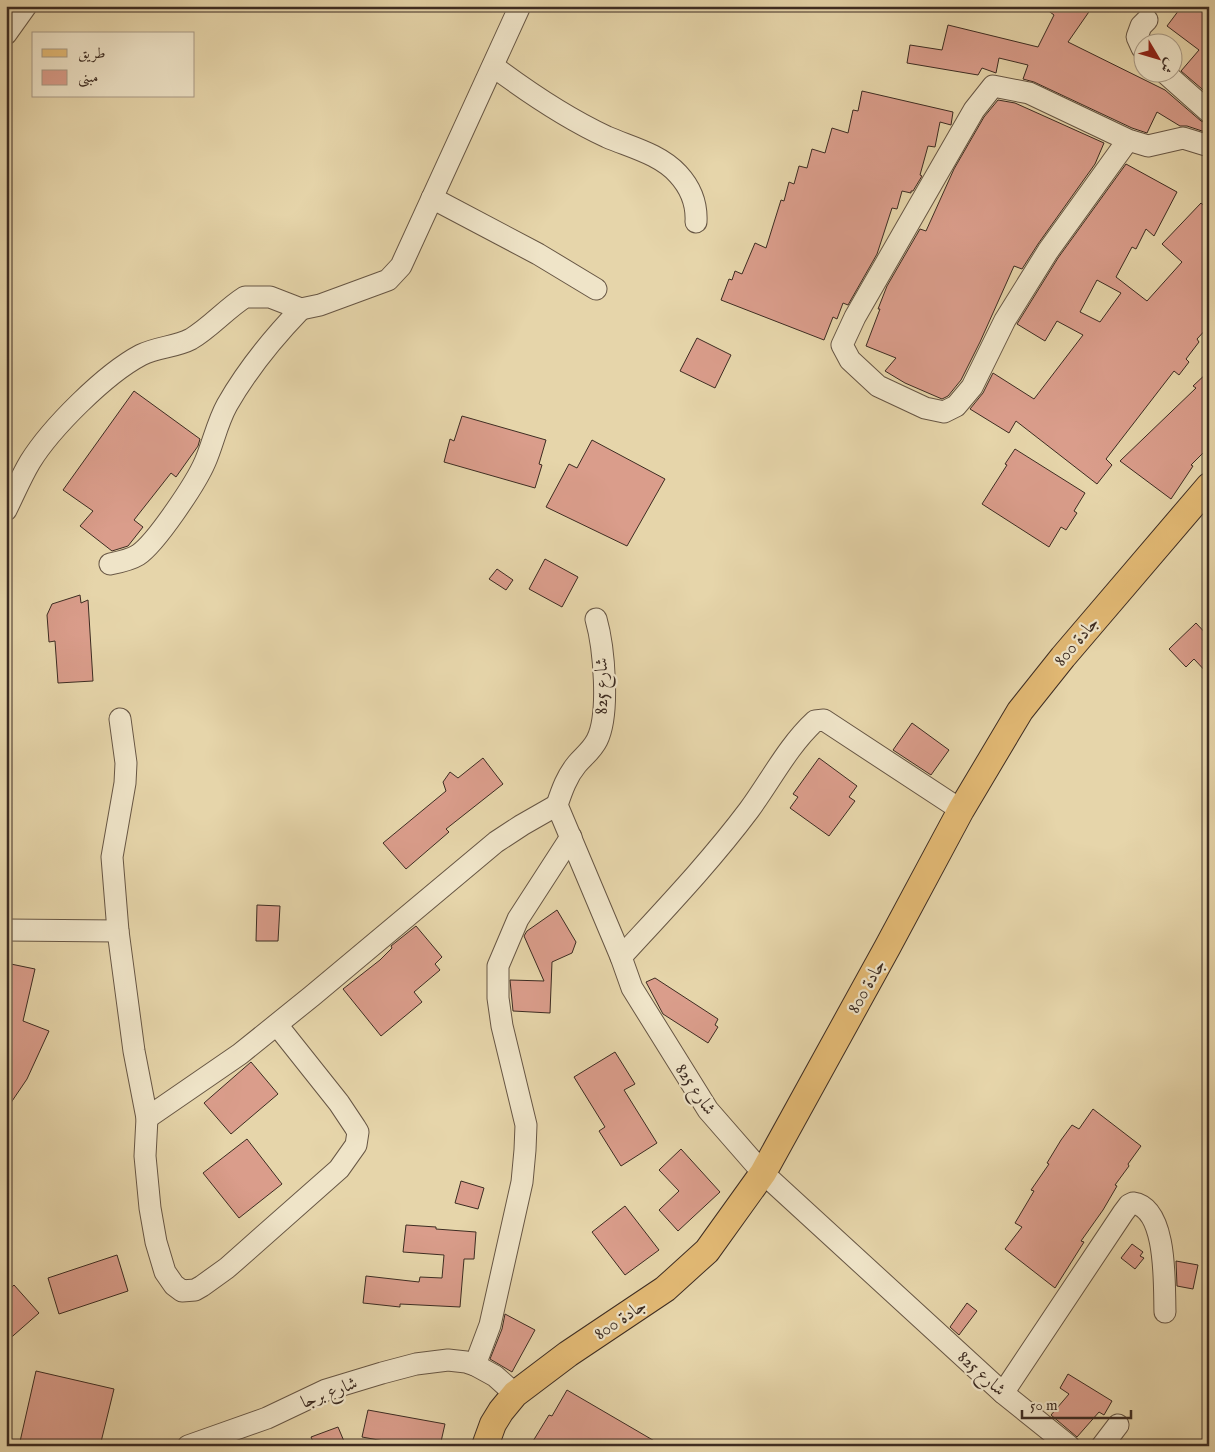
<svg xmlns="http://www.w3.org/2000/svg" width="1215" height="1452" font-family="'IM FELL English',Amiri,serif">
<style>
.building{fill:#da9d8b;stroke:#3d2c22;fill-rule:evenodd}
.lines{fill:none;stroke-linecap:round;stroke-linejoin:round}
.minor-casing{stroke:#675644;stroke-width:23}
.major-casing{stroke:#3d2c22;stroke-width:28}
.minor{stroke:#efe4c8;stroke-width:21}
.major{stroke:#e3ba75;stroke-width:26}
.labels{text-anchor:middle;stroke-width:4.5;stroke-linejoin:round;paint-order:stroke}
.street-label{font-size:18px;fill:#3d2c22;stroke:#efe4c8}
</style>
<rect width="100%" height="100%" fill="#e6d5aa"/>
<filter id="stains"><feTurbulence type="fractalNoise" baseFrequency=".004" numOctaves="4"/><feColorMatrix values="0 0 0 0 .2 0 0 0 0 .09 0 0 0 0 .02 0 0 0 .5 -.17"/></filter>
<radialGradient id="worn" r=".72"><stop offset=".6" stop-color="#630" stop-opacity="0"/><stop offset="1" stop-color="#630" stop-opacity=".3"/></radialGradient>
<!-- building -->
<g class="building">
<path d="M1042 6H1093L1068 42 1165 90 1201 121 1209 124 1208 133 1187 126H1180L1157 112 1147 133 1132 128 1034 82 1023 79 1028 65 999 58 996 73 982 68 978 75 907 63 910 45 942 50 948 25 1038 47 1054 15Z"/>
<path d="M1182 6H1201L1209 13V95L1181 71 1199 50 1167 26Z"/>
<path d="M862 91 953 112 951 125 940 122 935 147 928 146 920 175 922 176 913 191H911V193L902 191 897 209 892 208 877 254 848 305 843 303 837 319 833 317 824 340 721 300 729 279 732 280 735 271 742 274 755 243 766 248 781 200 784 201 789 182 794 184 799 166 807 168 812 149 825 153 832 128 848 133 853 110 858 111Z"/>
<path d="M998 100 1015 103 1104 143 1095 164 1038 244 1022 269 1014 266 980 342 961 380 948 396 942 399 905 383 885 371 896 358 866 346 880 309H878L887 286 920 229 926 231 954 169 984 117Z"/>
<path d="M1126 164 1177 192 1154 236 1146 229 1136 249 1132 247 1116 277 1147 301 1182 262 1162 244 1201 203 1209 210V326L1197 339 1199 342 1186 359 1189 362 1179 375 1174 371 1106 459 1112 465 1097 484 1016 421 1009 433 970 409 983 393 993 373 1034 399 1083 335 1057 321 1045 341 1017 324 1058 258ZM1097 280 1121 293 1100 322 1080 312Z"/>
<path d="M697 338 731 355 715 388 680 371Z"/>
<path d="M1209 371V447L1191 465 1193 466 1171 499 1120 461 1196 388 1193 386Z"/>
<path d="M134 391 200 439 198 446 176 477 171 473 134 520 143 527 128 546 112 551 80 526 93 511 63 490Z"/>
<path d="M462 416 546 440 539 464 542 465 535 488 444 462 450 439 454 441Z"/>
<path d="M592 440 665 479 627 546 546 507 569 464 577 468Z"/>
<path d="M1015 449 1085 493 1074 511 1077 513 1066 530 1061 527 1049 547 982 504 1007 465 1005 464Z"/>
<path d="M545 559 578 577 562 607 529 589Z"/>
<path d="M497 569 513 580 506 590 489 579Z"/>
<path d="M80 595 81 603 88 600 93 681 58 683 55 641 49 642 47 615 52 604Z"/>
<path d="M1196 623 1209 637V675L1194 659 1186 667 1169 649Z"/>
<path d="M912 723 949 750 931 775 893 750Z"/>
<path d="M483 758 503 784 446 829 449 832 406 869 383 843 446 791 443 782 450 772 458 778Z"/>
<path d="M819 758 857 786 849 797 855 801 829 836 790 808 798 797 793 794Z"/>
<path d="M257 905 280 906 278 941H256Z"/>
<path d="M557 910 576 942 572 953 552 962 550 1013 513 1011 510 980 544 981 524 936 527 931Z"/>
<path d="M416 926 442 957 435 964 440 970 414 992 422 1002 381 1036 343 989 380 960 392 948 391 946Z"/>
<path d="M6 963 35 969 23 1021 49 1031 27 1079 6 1110Z"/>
<path d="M655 978 718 1019 715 1025 718 1027 708 1043 663 1014 646 982Z"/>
<path d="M615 1052 635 1084 624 1090 657 1143 621 1166 599 1131 605 1127 574 1077Z"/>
<path d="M251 1062 278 1094 231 1134 204 1103Z"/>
<path d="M1093 1109 1141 1146 1128 1164 1129 1166 1115 1185 1117 1186 1103 1210 1081 1241 1084 1242 1055 1288 1005 1249 1022 1227 1015 1223 1034 1191 1031 1190 1049 1164 1047 1163 1061 1140 1072 1125 1079 1129Z"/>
<path d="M247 1139 282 1184 239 1218 203 1173Z"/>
<path d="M681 1149 720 1192 678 1231 659 1210 679 1191 659 1170Z"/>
<path d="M461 1181 484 1188 478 1209 455 1203Z"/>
<path d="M625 1206 659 1250 625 1275 592 1232Z"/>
<path d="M406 1225 436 1227V1229L476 1232 474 1259H464L460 1307 400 1304V1307L363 1303 366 1276 419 1282 420 1277 442 1278 444 1255 403 1252Z"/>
<path d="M1132 1244 1143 1252 1140 1256 1144 1258 1135 1269 1121 1258Z"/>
<path d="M117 1255 128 1291 59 1314 48 1278Z"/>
<path d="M1176 1261 1198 1265 1193 1289 1177 1286Z"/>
<path d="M14 1285 39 1313 6 1342V1293Z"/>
<path d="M967 1303 977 1311 959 1335 950 1327Z"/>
<path d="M505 1314 535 1330 512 1372 490 1359 502 1329Z"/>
<path d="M36 1371 114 1389 100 1446H19Z"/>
<path d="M1068 1374 1112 1401 1104 1415 1099 1412 1077 1437 1051 1415 1069 1394 1060 1388Z"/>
<path d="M567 1390 663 1446H530L549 1415 552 1416Z"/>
<path d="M368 1410 445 1424 440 1446H411L362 1437Z"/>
<path d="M338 1427 346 1446H315L311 1437Z"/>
</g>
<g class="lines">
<!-- minor casing -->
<g class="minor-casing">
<g id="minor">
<path d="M6 34 26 6"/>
<path d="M1142 48 1137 37 1141 26 1147 20"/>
<path d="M493 66C529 93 566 118 607 137 630 147 660 154 678 174 690 187 697 204 696 222"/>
<path d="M1164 72 1209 112"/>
<path d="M1128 140 1048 251 1005 320 972 387 956 406 944 412 925 408 878 386 850 360 842 345 855 317 974 110 993 86 1029 93 1128 140 1148 146 1183 138 1209 146"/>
<path d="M432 198 538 254 596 289"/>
<path d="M6 510C14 494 21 477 30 462 51 428 105 374 141 355 157 347 176 347 191 339 211 327 226 309 245 297H270L301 309 320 305 388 280 401 266 520 6"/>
<path d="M110 564C120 562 130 560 138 555 156 543 196 483 205 462 213 444 217 423 227 405 247 370 273 338 301 309"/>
<path d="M596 619C604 647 610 714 597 740 592 750 584 756 577 764 567 776 562 790 557 805L621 957 632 988 708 1110 763 1173 1003 1393 1069 1446"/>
<path d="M120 719 126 763 125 783 112 857 118 931 134 1051 147 1118 145 1156 150 1208 156 1242 165 1272 174 1285 182 1291 195 1290 202 1286 227 1268 339 1169 356 1145 358 1132 355 1127 339 1103 277 1025"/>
<path d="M6 930 118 931"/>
<path d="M621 957C665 909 710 862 749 810 771 780 788 746 815 721L824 720 961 810"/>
<path d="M147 1118 240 1054 312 996 496 842 522 825 557 805"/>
<path d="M1003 1393 1123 1213 1129 1205 1133 1203C1168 1208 1164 1286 1165 1312"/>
<path d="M515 1394 495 1376 475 1365 490 1325 522 1182 525 1150 526 1125 502 1026 498 998V966L518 919 571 837"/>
<path d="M188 1446 267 1418 326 1390 382 1373 416 1364 448 1360 466 1362 475 1365"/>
<path d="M1102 1446 1118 1425"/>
</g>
</g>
<!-- major casing -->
<g class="major-casing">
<path id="major" d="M485 1446 493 1424 501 1411 515 1394 568 1354 665 1289 707 1251 763 1173 887 948 961 810 1020 711 1063 657 1209 486"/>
</g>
<!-- minor -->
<use href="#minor" class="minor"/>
<!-- major -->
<use href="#major" class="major"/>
</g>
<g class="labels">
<!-- street labels -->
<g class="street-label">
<text transform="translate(1076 641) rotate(-50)" y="6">جادة 800</text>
<text transform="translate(601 686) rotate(-90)" y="6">شارع 825</text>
<text transform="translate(866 986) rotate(-61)" y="6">جادة 800</text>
<text transform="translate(696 1089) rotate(56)" y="6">شارع 825</text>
<text transform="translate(620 1319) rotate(-34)" y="6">جادة 800</text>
<text transform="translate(982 1373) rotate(42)" y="6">شارع 825</text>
<text transform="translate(329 1392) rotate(-21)" y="6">شارع برجا</text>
</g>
</g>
<!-- margin -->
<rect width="1215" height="1452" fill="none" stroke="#e6d5aa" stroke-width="25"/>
<rect x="8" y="8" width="1200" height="1437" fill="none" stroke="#3d2c22" stroke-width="2.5"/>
<rect x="12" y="12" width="1190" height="1427" fill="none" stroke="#3d2c22"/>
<!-- legend -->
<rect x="32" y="32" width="162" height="65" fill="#efe4c8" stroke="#a89a86"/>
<rect x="42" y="49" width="25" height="8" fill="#e3ba75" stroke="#a89a86"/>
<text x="78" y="58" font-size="15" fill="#3d2c22">طريق</text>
<rect x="42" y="70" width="25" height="15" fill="#da9d8b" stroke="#a89a86"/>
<text x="78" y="82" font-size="15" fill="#3d2c22">مبنى</text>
<!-- north arrow -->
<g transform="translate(1158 58) rotate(128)"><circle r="24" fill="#efe4c8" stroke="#a89a86"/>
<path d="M0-4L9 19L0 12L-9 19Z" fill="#8f2418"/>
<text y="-8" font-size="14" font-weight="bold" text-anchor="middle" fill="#3d2c22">ش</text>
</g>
<!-- scale -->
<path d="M1022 1410v8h109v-8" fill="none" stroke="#3d2c22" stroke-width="2.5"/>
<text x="1030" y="1410" font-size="15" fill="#3d2c22" stroke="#efe4c8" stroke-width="4" paint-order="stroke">50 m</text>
<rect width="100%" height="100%" filter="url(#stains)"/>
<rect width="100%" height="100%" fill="url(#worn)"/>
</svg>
